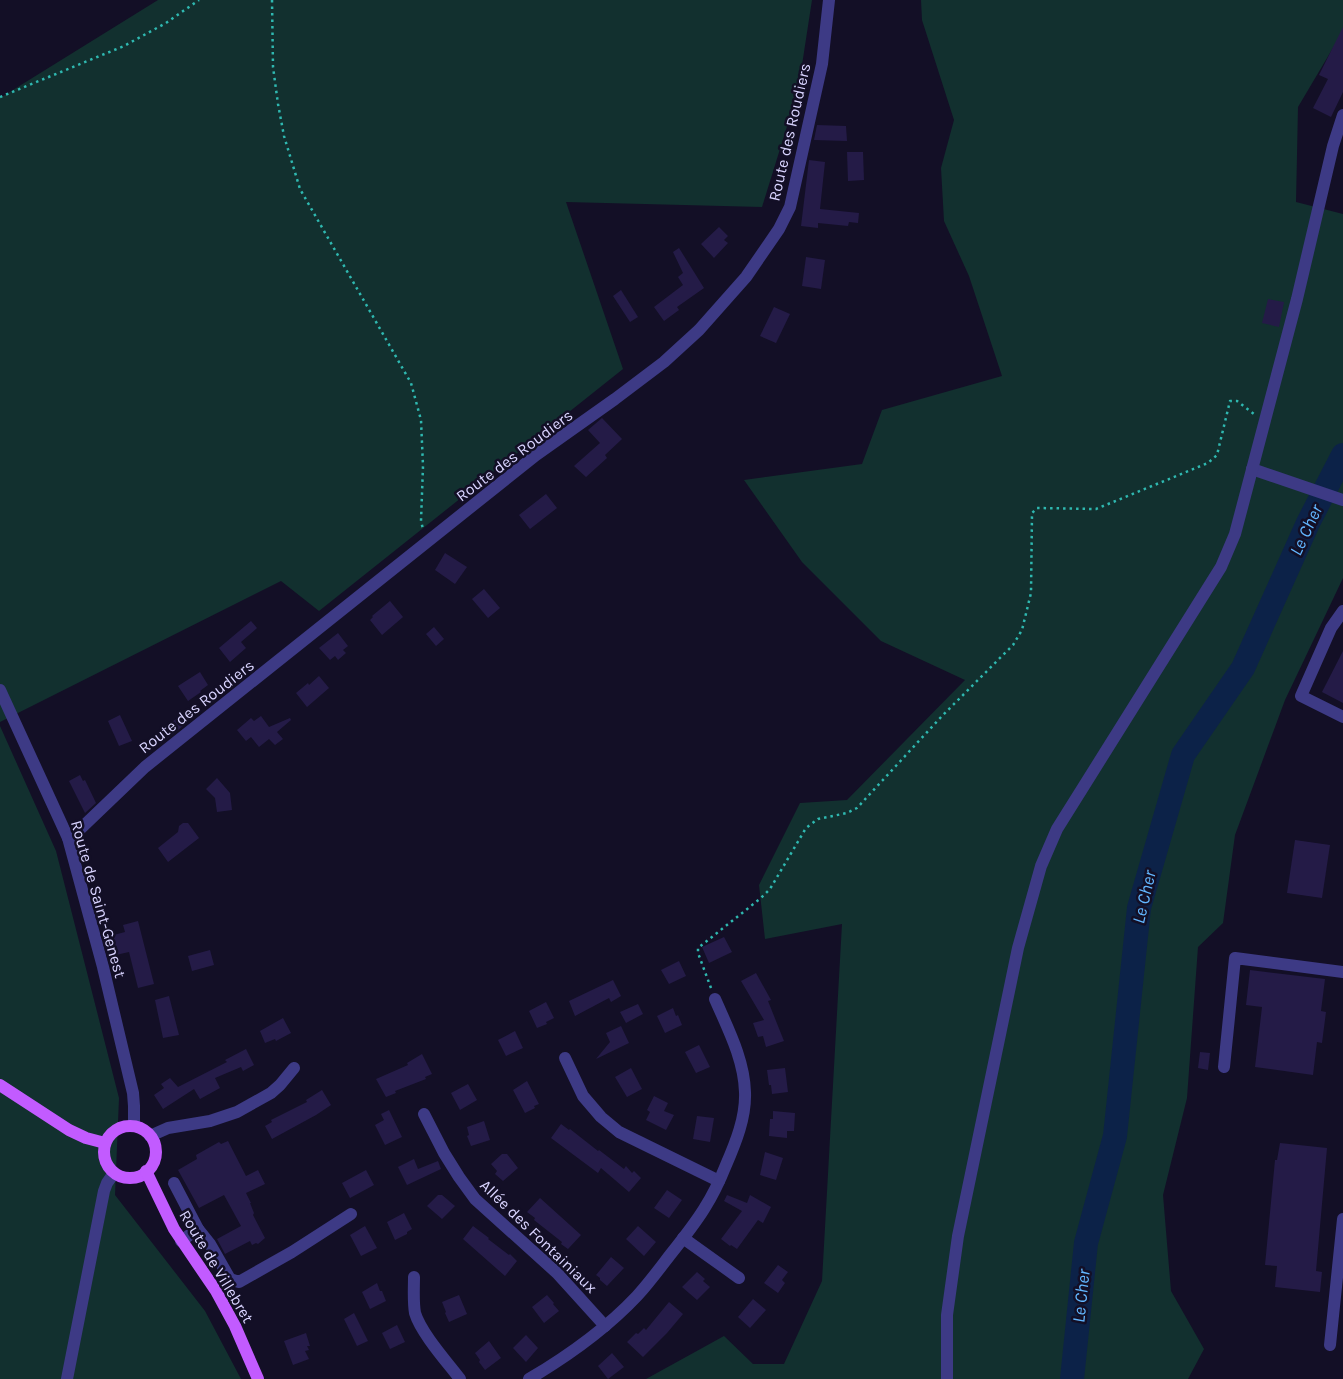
<svg xmlns="http://www.w3.org/2000/svg" width="1343" height="1379" font-family="Karla,sans-serif">
<style>
.green{fill:#12302f}
.lines{fill:none;stroke-linecap:round;stroke-linejoin:round}
.river{stroke:#0c2248;stroke-width:24}
.building{fill:#241b47}
.path{stroke:#2fb8b0;stroke-width:2.5;stroke-dasharray:2.5 4;stroke-linecap:butt}
.minor{stroke:#3d3a85;stroke-width:12}
.major{stroke:#c25bff;stroke-width:12}
.labels{text-anchor:middle;stroke-width:5;stroke-linejoin:round;paint-order:stroke}
.street-label{font-size:16px;fill:#d9d4ff;stroke:#130f26}
.water-label{font-size:18px;font-style:italic;fill:#62b6ff;stroke:#130f26}
</style>
<rect width="100%" height="100%" fill="#130f26"/>
<!-- green -->
<g class="green">
<path d="M158 0H812L798 91 762 207 566 202 623 369 319 611 281 581 0 722V98Z"/>
<path d="M921 0H1343V31L1298 107 1296 202 1343 214V578L1285 700 1235 835 1223 923 1198 947 1187 1098 1163 1195 1171 1291 1204 1349 1188 1379H646L724 1336 753 1364H784L822 1281 842 924 765 939 759 885 800 803 847 800 965 680 881 641 802 562 744 480 862 464 882 410 1002 376 969 276 944 221 941 168 954 120 922 20Z"/>
<path d="M0 726 56 851 119 1098 115 1195 205 1311 241 1379H0Z"/>
</g>
<g class="lines">
<!-- river -->
<path class="river" d="M1072 1379 1086 1243 1115 1136 1139 908 1183 755 1243 668 1308 523 1343 455"/>
</g>
<!-- building -->
<g class="building">
<path d="M1343 27V92L1331 117 1313 108 1328 79 1319 75Z"/>
<path d="M817 125 846 126 847 141 814 140Z"/>
<path d="M847 152H863L864 180 848 181Z"/>
<path d="M809 160 825 162 820 209 859 213 858 223 849 222 848 226 818 223V228L801 226Z"/>
<path d="M719 227 728 236 724 240 728 243 714 258 701 244Z"/>
<path d="M679 248 704 288 677 307 679 310 664 321 654 307 683 285 678 277 683 273 673 252Z"/>
<path d="M806 257 825 260 821 289 802 286Z"/>
<path d="M621 290 638 317 630 322 613 296Z"/>
<path d="M1268 299 1284 302 1279 327 1262 323Z"/>
<path d="M774 307 790 314 776 343 760 336Z"/>
<path d="M602 418 622 439 605 455 607 458 586 477 574 466 600 443 588 430Z"/>
<path d="M546 494 557 508 530 529 519 515Z"/>
<path d="M445 553 467 567 455 584 435 570Z"/>
<path d="M484 589 500 608 488 618 472 599Z"/>
<path d="M390 601 403 617 382 635 370 620 373 617 372 616Z"/>
<path d="M251 621 257 628 241 642 246 648 230 662 219 648Z"/>
<path d="M434 627 444 639 436 646 426 634Z"/>
<path d="M338 633 348 646 343 650 346 653 338 660 335 656 330 660 319 648Z"/>
<path d="M1343 651V703L1322 692Z"/>
<path d="M200 672 208 685 200 691 201 692 188 701 178 686Z"/>
<path d="M319 676 329 688 307 707 296 693 308 683 309 685Z"/>
<path d="M120 715 132 741 119 746 108 721Z"/>
<path d="M261 716 269 727 290 718 291 720 277 732 283 739 275 745 269 739 259 747 251 737 246 741 237 730 251 718 254 721Z"/>
<path d="M177 718 183 726 167 739 161 731Z"/>
<path d="M80 775 83 781 85 780 96 803 85 813 69 781Z"/>
<path d="M217 778 230 793 232 810 217 812 215 798 206 789Z"/>
<path d="M183 823H188L199 838 168 862 158 848 178 832 179 826Z"/>
<path d="M1295 840 1330 845 1322 898 1287 893Z"/>
<path d="M138 921 154 984 138 988 129 952 111 956 106 937 125 932 123 925Z"/>
<path d="M724 937 732 952 709 963 702 947Z"/>
<path d="M210 950 214 965 192 971 188 956Z"/>
<path d="M679 961 686 976 669 984 661 970Z"/>
<path d="M1250 970 1325 979 1321 1011 1326 1012 1322 1043 1317 1042 1313 1075 1255 1067 1262 1007 1246 1005Z"/>
<path d="M756 973 771 1000 768 1001 784 1041 766 1047 763 1036 758 1037 753 1023 764 1020 741 981Z"/>
<path d="M613 980 621 996 611 1002 609 998 575 1016 569 1001Z"/>
<path d="M169 996 179 1035 163 1038 155 1000Z"/>
<path d="M546 1002 554 1018 546 1022 547 1024 537 1028 529 1011Z"/>
<path d="M638 1004 643 1014 626 1023 620 1012Z"/>
<path d="M673 1008 676 1016 678 1015 682 1025 665 1033 657 1016Z"/>
<path d="M283 1018 291 1033 276 1041 275 1039 265 1043 260 1031Z"/>
<path d="M621 1026 629 1043 596 1059 610 1042 606 1033Z"/>
<path d="M515 1031 523 1048 506 1056 498 1040Z"/>
<path d="M699 1045 710 1067 696 1073 685 1052Z"/>
<path d="M246 1049 254 1065 243 1071 241 1067 215 1078 220 1088 200 1099 194 1089 163 1109 154 1095 164 1088 161 1084 170 1078 178 1087 227 1062 225 1060Z"/>
<path d="M1200 1052 1210 1053 1208 1070 1198 1068Z"/>
<path d="M422 1054 432 1074 425 1077 426 1079 395 1091 396 1093 386 1097 376 1079 408 1065 407 1063Z"/>
<path d="M631 1068 642 1089 627 1097 615 1077Z"/>
<path d="M785 1068 788 1092 772 1094 771 1085H769L767 1070Z"/>
<path d="M527 1081 539 1104 534 1106 535 1108 525 1113 513 1090Z"/>
<path d="M468 1084 477 1100 460 1110 451 1093Z"/>
<path d="M322 1090 331 1105 316 1115 272 1139 265 1126 272 1122 271 1120 307 1102 306 1100Z"/>
<path d="M654 1096 668 1103 664 1111 674 1115 666 1130 646 1120 650 1112 647 1110Z"/>
<path d="M389 1110 402 1137 385 1145 375 1125 384 1120 381 1114Z"/>
<path d="M773 1111 795 1113 794 1131H787V1138L769 1136 770 1119H773Z"/>
<path d="M697 1116 714 1118 710 1142 693 1139Z"/>
<path d="M484 1121 490 1140 471 1146 467 1136 469 1135 467 1127Z"/>
<path d="M561 1124 569 1130 570 1129 598 1151 599 1150 624 1169 626 1166 632 1173 634 1171 641 1178 629 1192 601 1168 598 1173 551 1138Z"/>
<path d="M228 1141 246 1176 258 1170 265 1184 246 1193 251 1203H250L254 1213 253 1215 265 1238 258 1244 256 1243 252 1245 250 1241 225 1254 217 1239 241 1226 224 1195 199 1208 178 1170 197 1159 196 1155 219 1142 221 1144Z"/>
<path d="M1280 1143 1327 1148 1316 1271 1322 1272 1320 1292 1275 1287 1277 1266 1265 1265 1275 1160H1277Z"/>
<path d="M765 1152 783 1158 776 1180 760 1175Z"/>
<path d="M502 1154H507L518 1168 503 1181 495 1174 497 1171 491 1164Z"/>
<path d="M414 1159 418 1169 438 1161 441 1169 407 1185 398 1167Z"/>
<path d="M366 1170 374 1185 350 1198 342 1183Z"/>
<path d="M667 1190 682 1200 669 1218 654 1208Z"/>
<path d="M438 1195H442L455 1206 442 1219 427 1206Z"/>
<path d="M727 1195 747 1203 750 1195 771 1207 763 1223 758 1220 737 1249 731 1245 730 1246 721 1239 742 1211 724 1201Z"/>
<path d="M540 1198 581 1235 568 1249 561 1244 562 1242 534 1220 535 1218 527 1212Z"/>
<path d="M404 1213 412 1229 407 1232V1234L395 1240 387 1222Z"/>
<path d="M365 1226 377 1248 361 1256 350 1235Z"/>
<path d="M473 1226 489 1238 488 1239 509 1255 510 1254 517 1261 505 1276 463 1239Z"/>
<path d="M638 1226 656 1242 644 1256 626 1239Z"/>
<path d="M611 1257 624 1268 607 1286 600 1280V1278L596 1275Z"/>
<path d="M778 1265 788 1272 782 1280 785 1283 778 1293 764 1283Z"/>
<path d="M697 1272 705 1279 703 1281 710 1287 697 1300 682 1287Z"/>
<path d="M377 1283 380 1291H382L386 1301 370 1309 362 1292Z"/>
<path d="M459 1295 467 1314 449 1322 445 1313 446 1312 442 1302Z"/>
<path d="M547 1295 554 1303 553 1304 559 1311 544 1323 532 1307Z"/>
<path d="M753 1299 766 1310 750 1328 738 1317Z"/>
<path d="M669 1302 683 1314 667 1333 643 1357 627 1342 636 1333 638 1334 644 1328 646 1330Z"/>
<path d="M354 1313 368 1341 357 1346 344 1319Z"/>
<path d="M397 1325 405 1342 390 1349 382 1333Z"/>
<path d="M306 1333 310 1346H307L309 1350 305 1351 309 1359 293 1365 284 1341Z"/>
<path d="M526 1335 538 1348 526 1362 513 1348Z"/>
<path d="M489 1341 501 1358 485 1370 479 1362 480 1360 475 1353Z"/>
<path d="M612 1353 624 1367 608 1379 598 1366Z"/>
</g>
<g class="lines">
<!-- path -->
<g class="path">
<path d="M272 0 273 67 278 104 284 136 300 189 411 383 421 420 423 466 421 521 423 529"/>
<path d="M0 97 124 46 166 23 199 0"/>
<path d="M711 988 698 953V948L761 898 770 889 806 828 818 819 847 813 857 808 942 716 1013 645 1022 630 1031 593 1032 513 1037 508 1096 509 1208 463 1217 455 1230 401H1237L1254 414"/>
</g>
<!-- minor -->
<g class="minor">
<path d="M1252 469 1343 500"/>
<path d="M1343 611 1331 628 1301 696 1343 717"/>
<path d="M0 690 68 838 103 967 133 1093 134 1106V1126"/>
<path d="M68 838 74 835 145 767 536 455 615 399 664 362 699 330 746 277 779 229 790 207 822 64 829 0"/>
<path d="M565 1058 583 1096 601 1117 619 1132 719 1181"/>
<path d="M1224 1067 1235 958 1343 972"/>
<path d="M424 1114 444 1153 459 1177 475 1199 557 1273 605 1326"/>
<path d="M150 1136 168 1128 210 1121 237 1112 271 1093 280 1085 294 1068"/>
<path d="M174 1183 198 1229"/>
<path d="M683 1238 739 1278"/>
<path d="M181 1241 198 1229 210 1244 230 1279 239 1282 292 1252 351 1214"/>
<path d="M414 1277C414 1288 413 1302 415 1313 421 1333 447 1362 460 1379"/>
<path d="M1330 1345 1343 1219"/>
<path d="M67 1379 104 1191 107 1183 114 1173"/>
<path d="M529 1379C568 1356 606 1329 637 1296 649 1283 660 1268 670 1255 682 1240 694 1225 704 1209 713 1195 720 1180 726 1165 736 1142 746 1117 745 1092 744 1059 728 1029 715 999"/>
<path d="M947 1379V1315L958 1236 1018 948 1041 866 1057 829 1221 567 1235 534 1297 299 1333 146 1343 115"/>
</g>
<!-- major -->
<g class="major">
<path d="M0 1085 69 1130 86 1138 105 1143"/>
<circle cx="130" cy="1152" r="26"/>
<path d="M146 1171 174 1229 216 1291 235 1326 258 1379"/>
</g>
</g>
<g class="labels">
<!-- street labels -->
<g class="street-label">
<text transform="translate(789 132) rotate(-77)" y="6">Route des Roudiers</text>
<text transform="translate(514 455) rotate(-37)" y="6">Route des Roudiers</text>
<text transform="translate(196 706) rotate(-38)" y="6">Route des Roudiers</text>
<text transform="translate(99 899) rotate(74)" y="6">Route de Saint-Genest</text>
<text transform="translate(539 1236) rotate(44)" y="6">Allée des Fontainiaux</text>
<text transform="translate(217 1266) rotate(59)" y="6">Route de Villebret</text>
</g>
<!-- water labels -->
<g class="water-label">
<text transform="translate(1306 530) rotate(-65)" y="6">Le Cher</text>
<text transform="translate(1144 897) rotate(-77)" y="6">Le Cher</text>
<text transform="translate(1081 1296) rotate(-84)" y="6">Le Cher</text>
</g>
</g>
</svg>
